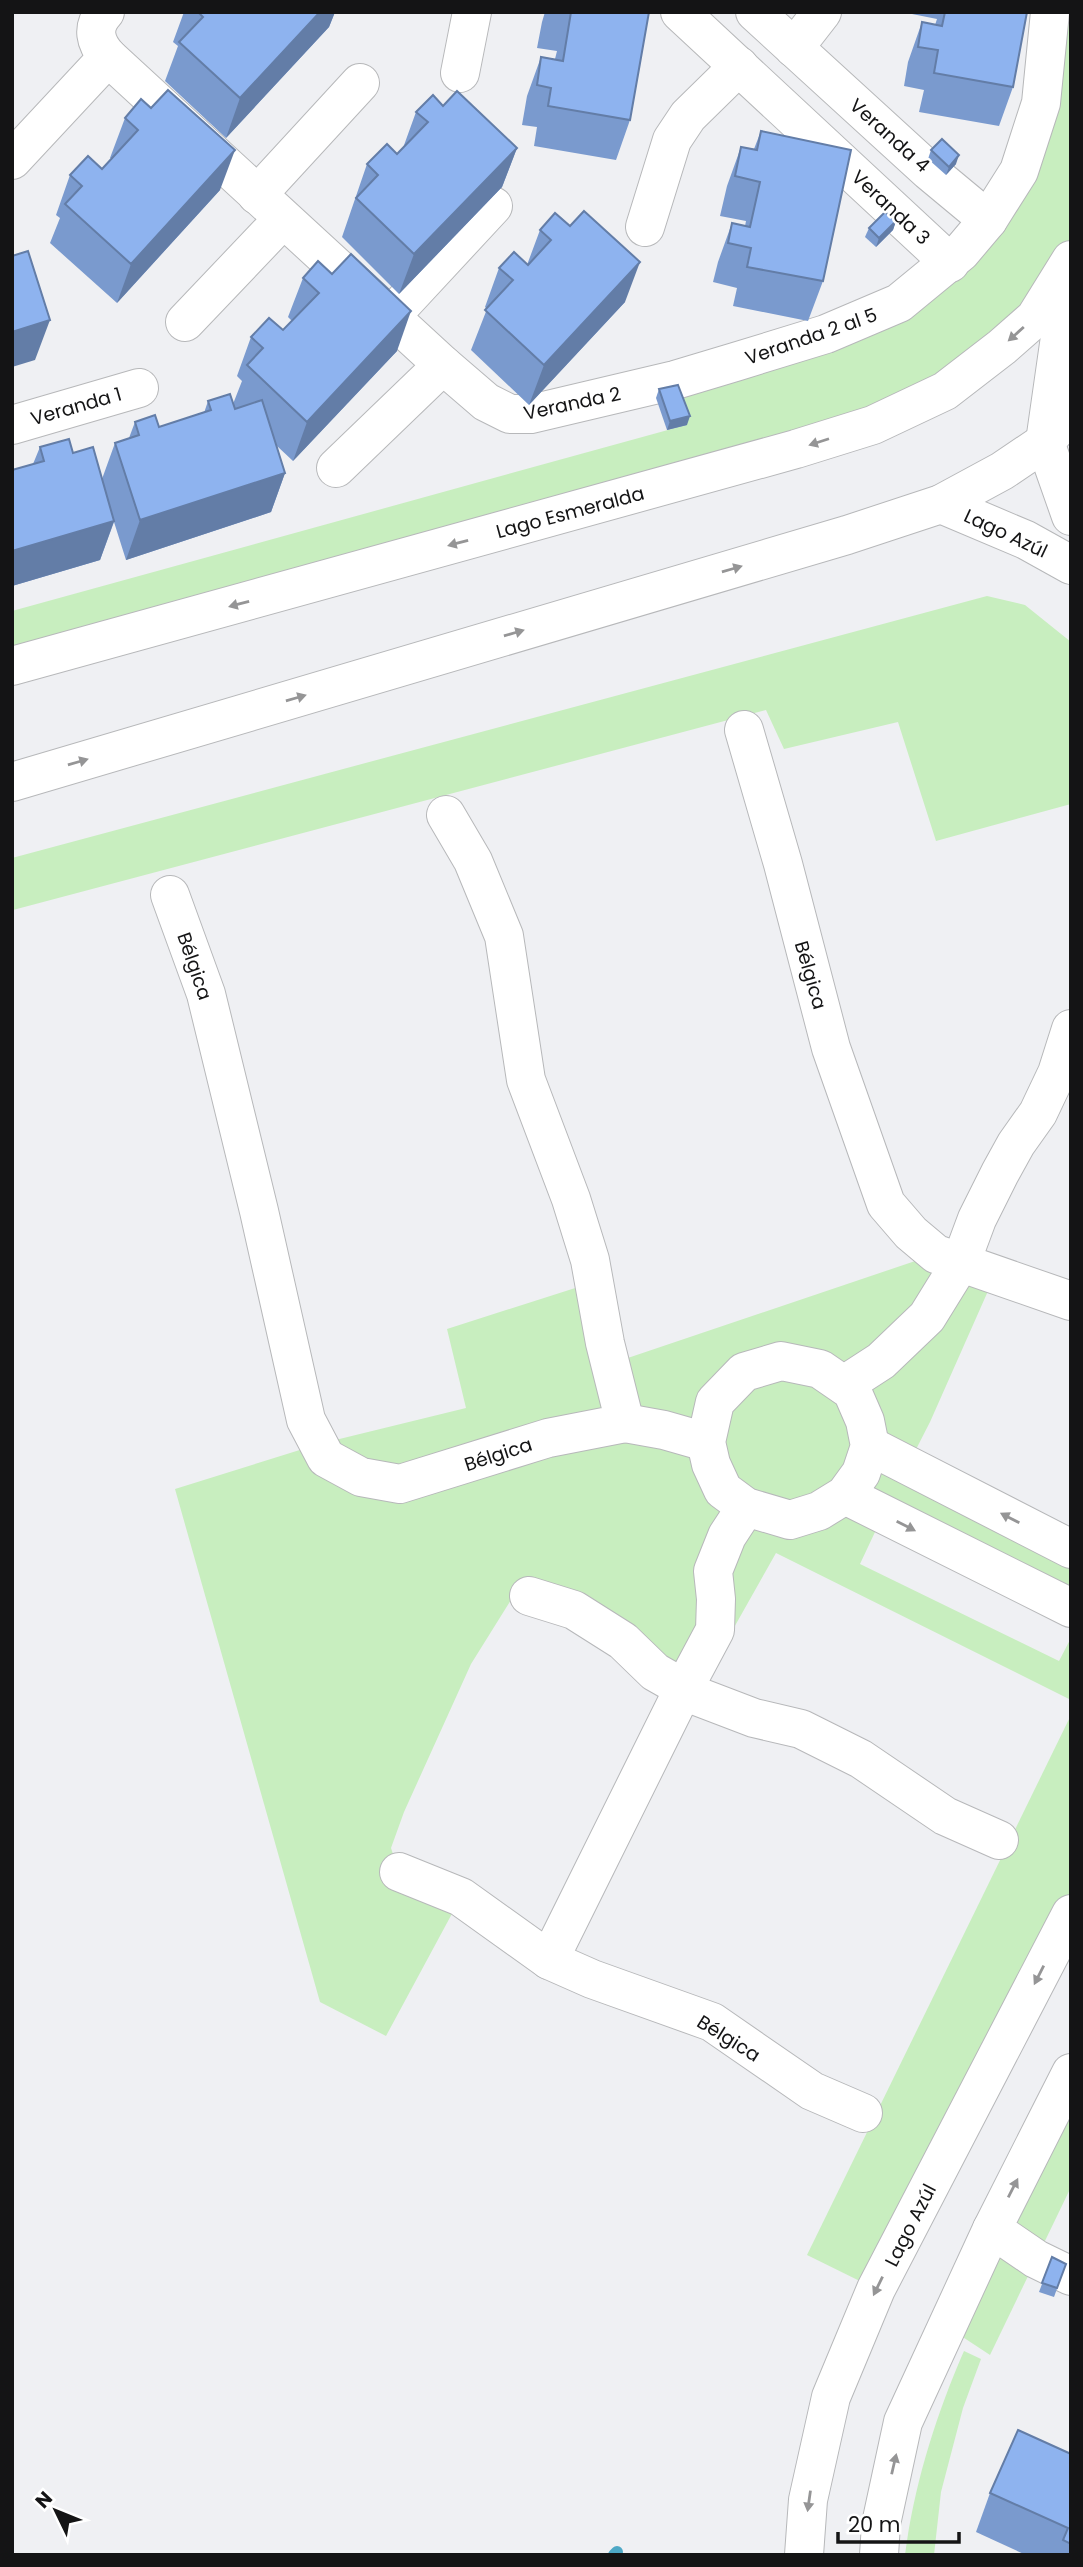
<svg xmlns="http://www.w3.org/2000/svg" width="1083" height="2567" font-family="Poppins,sans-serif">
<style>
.green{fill:#c8eebf}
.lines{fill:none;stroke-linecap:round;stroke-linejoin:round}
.stream{stroke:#4ea8c6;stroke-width:12}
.minor-casing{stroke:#b7b8ba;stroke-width:40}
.minor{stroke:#fff;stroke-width:38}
.wall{fill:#7a9ace}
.shaded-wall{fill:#637da7}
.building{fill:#8eb3ef;stroke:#637da7;stroke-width:2}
.oneway{fill:#959596}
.labels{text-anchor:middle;stroke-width:5;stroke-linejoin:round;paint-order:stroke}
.street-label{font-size:19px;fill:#141415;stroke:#fff}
</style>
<rect width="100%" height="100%" fill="#eff0f3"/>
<!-- green -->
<g class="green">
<path d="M1050 12H1071V260L945 391 12 666V611L686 425 675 394 826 334 988 220Z"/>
<path d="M987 596 1025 605 1071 642V804L936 841 898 722 784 749 766 710 13 910 12 858Z"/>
<path d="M936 1254 996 1273 930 1422 908 1465 1071 1549V1610L883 1515 860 1564 1059 1661 1071 1638V1700L776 1553 696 1695 514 1595 471 1664 404 1812 391 1848 399 1872 461 1897 386 2036 320 2002 175 1489 319 1444 466 1408 447 1329 594 1282 610 1364Z"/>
<path d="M1071 1715V1914L876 2289 807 2255Z"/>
<path d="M1071 2073V2187L990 2355 946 2326Z"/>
<path d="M964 2351 981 2359 963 2408 941 2492 934 2555H905C914 2485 936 2415 964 2351Z"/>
</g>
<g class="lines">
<!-- stream -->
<path class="stream" d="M614 2555 617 2552"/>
<!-- minor casing -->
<g class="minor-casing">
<g id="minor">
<path d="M105 12C91 27 95 43 108 57L443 365 486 402 510 414H531L675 380 735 362 826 334 899 303 961 252 988 220 1019 171 1041 103 1050 12"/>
<path d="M680 12 950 263"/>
<path d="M755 12 929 171 988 220"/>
<path d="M794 48 822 12"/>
<path d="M460 73 472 12"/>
<path d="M12 160 108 57"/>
<path d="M257 195 360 83"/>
<path d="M645 227 672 140 688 116 739 66"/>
<path d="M1069 274 1045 442 1071 516"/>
<path d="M390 317 493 206"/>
<path d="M185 322 283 219"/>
<path d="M12 425 139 388"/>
<path d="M336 468 443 365"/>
<path d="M941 504 1026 540 1071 565"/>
<path d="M12 666 796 449 873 425 945 391 1002 347 1035 318 1071 260"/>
<path d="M744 730 783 864 831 1048 886 1204 911 1233 936 1254 1071 1301"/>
<path d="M12 782 847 535 941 504 1002 471 1045 442 1071 413"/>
<path d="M170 895 206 994 259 1211 306 1420 326 1458 361 1477 400 1484 548 1438 625 1423 605 1343 590 1260 571 1199 526 1080 504 936 473 861 446 815"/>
<path d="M781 1361 820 1369 852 1391 865 1421 870 1446 861 1473 845 1495 819 1511 790 1520 746 1507 723 1490 711 1464 706 1442 715 1402 744 1372Z"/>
<path d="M844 1385 881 1361 927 1317 961 1262 977 1219 1000 1173 1016 1144 1038 1113 1057 1073 1071 1029"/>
<path d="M625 1423 664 1430 706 1442"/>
<path d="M870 1446 1071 1549"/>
<path d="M845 1495 1071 1608"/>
<path d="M529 1596 574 1610 623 1641 655 1672 699 1697 754 1718 801 1729 861 1759 945 1816 999 1840"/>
<path d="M399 1872 461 1897 549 1960 592 1979 712 2022 812 2091 863 2113"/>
<path d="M549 1960 684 1688 715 1630 716 1599 713 1571 727 1536 746 1507"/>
<path d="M992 2229 1036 2259 1071 2276"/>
<path d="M804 2555 808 2500 831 2397 876 2289 1071 1914"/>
<path d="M879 2555 881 2524 903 2422 992 2229 1071 2073"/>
</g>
</g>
<!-- minor -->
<use href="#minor" class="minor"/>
</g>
<!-- wall -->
<g class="wall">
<path d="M184 12H335L329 27 226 138 165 81 178 46 173 42Z"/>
<path d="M545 12H649L630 120 616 160 534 146 537 127 522 125 527 96 541 57 555 59 557 51 537 48 542 22Z"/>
<path d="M912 12H1027L1013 87 999 126 919 112 924 90 904 86 908 62 922 22 935 25 937 19 912 14Z"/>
<path d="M443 106 517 148 502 187 399 294 342 237 367 164 397 154 403 148 416 112Z"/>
<path d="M125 118 220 190 117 303 50 243 60 218 56 215 70 175 102 169 112 159 110 158Z"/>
<path d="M761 131 823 281 808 321 733 306 737 288 713 282 718 262 732 223 745 226 746 221 720 216 727 186 741 147 754 149Z"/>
<path d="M931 150 956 164 946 175 928 159Z"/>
<path d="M896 221 893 230 876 247 865 237 869 228Z"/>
<path d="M540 230 625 302 529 405 471 350 487 309 485 307 499 268 527 265Z"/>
<path d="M303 278 397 351 293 461 277 446 285 473 271 512 126 560 114 522 100 560 12 586V470L33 464 40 447 73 453 102 479 115 443 129 438 135 422 159 427 204 413 208 401 233 404 242 381 237 376 251 337 283 330 292 321 288 317Z"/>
<path d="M659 389 687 425 667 430 656 398Z"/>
<path d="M1052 2257 1066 2264 1054 2297 1039 2292Z"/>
<path d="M1071 2454V2555H1026L976 2532 990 2493Z"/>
</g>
<!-- shaded-wall -->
<g class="shaded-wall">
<path d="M320 12H335L329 27 226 138 240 98Z"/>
<path d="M517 148 502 187 399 294 414 254Z"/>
<path d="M235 150 220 190 117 303 131 264Z"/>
<path d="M959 155 956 164 946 175 949 167Z"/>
<path d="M896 221 893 230 876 247 879 238Z"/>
<path d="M640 262 625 302 529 405 544 365Z"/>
<path d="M411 311 397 351 293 461 307 422Z"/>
<path d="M50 320 35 360 12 367V332Z"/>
<path d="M690 416 687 425 667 430 670 421Z"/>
<path d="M285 473 271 512 126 560 140 520Z"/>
<path d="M114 521 100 560 12 586V551Z"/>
</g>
<!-- building -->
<g class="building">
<path d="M198 12H320L240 98 179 42 203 17Z"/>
<path d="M571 12H649L630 120 548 106 551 88 537 85 541 57 563 61Z"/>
<path d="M945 12H1027L1013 87 934 73 938 50 918 47 922 22 942 26Z"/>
<path d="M168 90 235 150 131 264 65 204 82 186 70 175 88 156 102 169 138 130 125 118 141 99 151 108Z"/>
<path d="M457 91 517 148 414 254 356 198 378 175 367 164 387 144 397 154 428 122 416 112 433 95 443 106Z"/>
<path d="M761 131 851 150 823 281 747 267 751 248 728 243 732 223 750 227 760 182 735 176 741 147 757 150Z"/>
<path d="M942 139 959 155 949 167 931 150Z"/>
<path d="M584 211 640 262 544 365 485 310 513 280 499 268 514 252 528 265 551 240 540 230 555 213 570 226Z"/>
<path d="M885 212 896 221 879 238 869 228Z"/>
<path d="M28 251 50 320 12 332V256Z"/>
<path d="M351 254 411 311 307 422 247 365 263 348 251 337 269 318 283 330 319 293 303 278 318 261 332 274Z"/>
<path d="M678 385 690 416 670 421 659 389Z"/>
<path d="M230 394 235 409 262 400 285 473 140 520 115 443 139 435 135 422 155 415 159 427 211 410 208 401Z"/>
<path d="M69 439 73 453 93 447 114 521 12 551V470L44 461 40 447Z"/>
<path d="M1052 2257 1066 2264 1057 2288 1042 2283Z"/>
<path d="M1018 2430 1071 2454V2544L1063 2540 1068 2528 990 2493Z"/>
</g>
<!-- one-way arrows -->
<defs><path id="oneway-solid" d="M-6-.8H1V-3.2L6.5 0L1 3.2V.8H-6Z" transform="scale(1.75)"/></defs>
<g class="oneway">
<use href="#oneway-solid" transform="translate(1016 334) rotate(138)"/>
<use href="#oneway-solid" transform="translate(819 442) rotate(162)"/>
<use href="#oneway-solid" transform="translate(458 543) rotate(165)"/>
<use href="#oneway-solid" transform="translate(732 569) rotate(-16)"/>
<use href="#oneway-solid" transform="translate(239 604) rotate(165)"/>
<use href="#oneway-solid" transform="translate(514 633) rotate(-16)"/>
<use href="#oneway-solid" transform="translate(296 698) rotate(-16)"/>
<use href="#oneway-solid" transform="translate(78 762) rotate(-16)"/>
<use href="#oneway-solid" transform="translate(1010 1518) rotate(-153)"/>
<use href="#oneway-solid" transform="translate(906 1526) rotate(27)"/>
<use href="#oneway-solid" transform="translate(1039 1975) rotate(117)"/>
<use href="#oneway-solid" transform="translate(1013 2188) rotate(-63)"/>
<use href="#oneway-solid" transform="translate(878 2286) rotate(116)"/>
<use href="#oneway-solid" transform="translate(894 2464) rotate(-77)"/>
<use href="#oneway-solid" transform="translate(809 2501) rotate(98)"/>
</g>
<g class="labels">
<!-- street labels -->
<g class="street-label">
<text transform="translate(890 135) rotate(42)" y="7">Veranda 4</text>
<text transform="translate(891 207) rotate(43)" y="7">Veranda 3</text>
<text transform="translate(811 336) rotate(-19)" y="7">Veranda 2 al 5</text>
<text transform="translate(572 403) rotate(-12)" y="7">Veranda 2</text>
<text transform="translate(76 406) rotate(-16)" y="7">Veranda 1</text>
<text transform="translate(570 512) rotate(-15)" y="7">Lago Esmeralda</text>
<text transform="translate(1006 533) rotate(25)" y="7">Lago Azúl</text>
<text transform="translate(195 966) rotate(71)" y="7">Bélgica</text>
<text transform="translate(811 975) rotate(74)" y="7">Bélgica</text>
<text transform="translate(498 1454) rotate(-18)" y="7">Bélgica</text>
<text transform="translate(729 2038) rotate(32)" y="7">Bélgica</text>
<text transform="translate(910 2225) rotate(-63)" y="7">Lago Azúl</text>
</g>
</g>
<!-- border -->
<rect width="1083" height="2567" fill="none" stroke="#141415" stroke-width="28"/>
<!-- north arrow -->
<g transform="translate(56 2511) rotate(313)" stroke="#ffffff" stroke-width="5" paint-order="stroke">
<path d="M0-5L12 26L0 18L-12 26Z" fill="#141415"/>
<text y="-10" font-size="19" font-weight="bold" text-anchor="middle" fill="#141415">N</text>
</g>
<!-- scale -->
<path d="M838 2532v10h121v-10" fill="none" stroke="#141415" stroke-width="3.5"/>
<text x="848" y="2532" font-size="21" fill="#141415" stroke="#ffffff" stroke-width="5" paint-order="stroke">20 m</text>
</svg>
